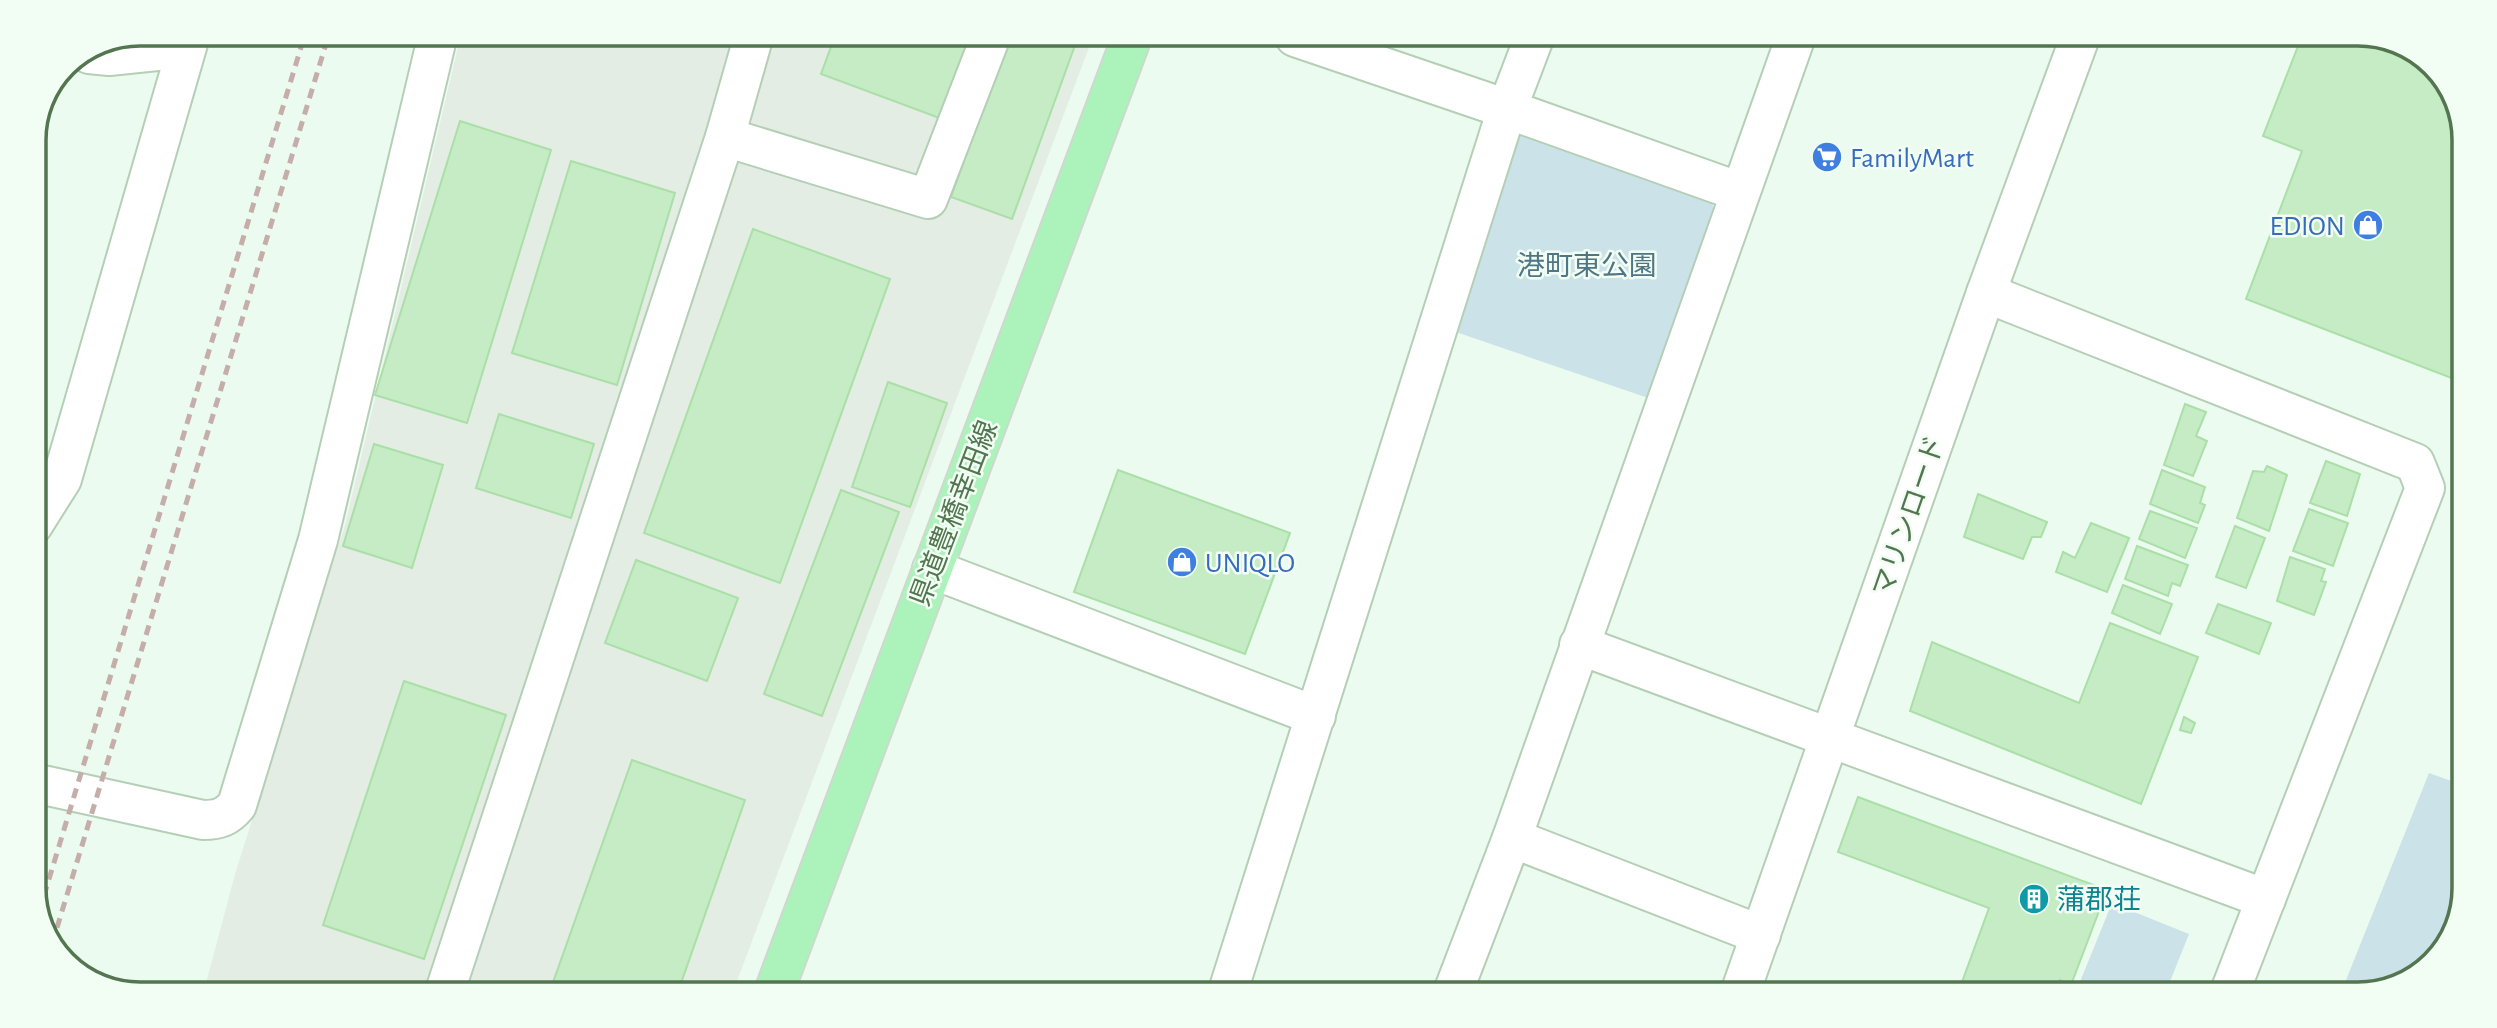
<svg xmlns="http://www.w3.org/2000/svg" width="2497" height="1028" font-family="'Alegreya Sans','Noto Sans JP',sans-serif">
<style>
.industrial{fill:#e4ede4}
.green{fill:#cbe3e8}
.building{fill:#c5ecc4;stroke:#aadfa8;stroke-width:2}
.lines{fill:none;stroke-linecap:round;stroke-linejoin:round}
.minor-casing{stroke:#b5cfb6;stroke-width:42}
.major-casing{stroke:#cfd8ce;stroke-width:42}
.minor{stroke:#fff;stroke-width:38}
.major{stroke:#abf3ba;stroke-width:38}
.rail{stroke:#c5adaa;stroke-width:5;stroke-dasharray:10 7;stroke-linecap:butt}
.labels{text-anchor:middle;stroke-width:5;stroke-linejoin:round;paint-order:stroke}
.shop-label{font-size:28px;fill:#366cbe;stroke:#f2fef4;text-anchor:start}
.park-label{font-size:28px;fill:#4f7684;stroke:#f2fef4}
.street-label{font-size:28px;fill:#537550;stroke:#f2fef4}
.culture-label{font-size:28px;fill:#0d838f;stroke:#f2fef4;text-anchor:start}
.rim{fill:none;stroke:#537550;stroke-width:3.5}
</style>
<rect width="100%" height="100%" fill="#ecfbef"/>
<!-- industrial -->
<path class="industrial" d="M461 34 1093 37 734 989 205 987 235 874 345 525Z"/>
<!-- green -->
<g class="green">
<path d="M1521 133 1708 191 1717 218 1651 399 1450 330 1513 137Z"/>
<path d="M2429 773 2457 783 2456 929 2417 977 2358 995H2340Z"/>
<path d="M2112 903 2189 934 2165 994H2075Z"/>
</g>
<!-- building -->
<g class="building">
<path d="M835 36H973L942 119 821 74Z"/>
<path d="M1009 36 1078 37 1012 219 951 197Z"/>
<path d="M2300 41H2398L2442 75 2464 133 2461 361 2454 379 2246 299 2302 151 2263 136Z"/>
<path d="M460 121 551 150 467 423 375 395Z"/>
<path d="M571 161 675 193 617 385 512 353Z"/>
<path d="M753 229 890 279 780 583 644 533Z"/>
<path d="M888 382 947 403 910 507 852 487Z"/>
<path d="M2185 404 2206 412 2196 436 2207 441 2193 476 2164 465Z"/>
<path d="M499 414 594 444 571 518 476 488Z"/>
<path d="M374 444 443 465 412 568 343 546Z"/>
<path d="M2326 461 2360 474 2347 516 2310 503Z"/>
<path d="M2267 466 2287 475 2269 531 2237 518 2253 471 2264 472Z"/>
<path d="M1118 470 1290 533 1245 654 1074 592Z"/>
<path d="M2162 470 2205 487 2200 503 2205 505 2198 523 2150 504Z"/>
<path d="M841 490 899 512 822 716 764 694Z"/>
<path d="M1978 494 2047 522 2041 537H2032L2023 559 1964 537Z"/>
<path d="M2309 509 2348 523 2333 566 2293 551Z"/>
<path d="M2150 511 2197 528 2185 558 2139 539Z"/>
<path d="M2091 523 2129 538 2107 592 2056 572 2063 552 2075 558Z"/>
<path d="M2235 526 2265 538 2246 588 2216 577Z"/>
<path d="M2137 546 2188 565 2180 586 2172 583 2168 596 2125 579Z"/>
<path d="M2290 557 2325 569 2321 581 2326 582 2314 615 2277 601Z"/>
<path d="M636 560 738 598 707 681 605 643Z"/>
<path d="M2123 585 2172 604 2160 634 2112 613Z"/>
<path d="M2218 604 2271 623 2259 654 2206 633Z"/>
<path d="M2110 623 2198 657 2141 804 1910 711 1932 642 2079 703Z"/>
<path d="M404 681 506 715 424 959 323 925Z"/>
<path d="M2184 717 2195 723 2191 733 2180 730Z"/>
<path d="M632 760 745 800 679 989 551 988Z"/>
<path d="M1858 797 2107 890 2071 985 2060 980 2056 994 1958 993 1989 908 1838 852Z"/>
</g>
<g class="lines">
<!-- minor casing -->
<g class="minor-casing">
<g id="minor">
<path d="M1295 37 1507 109 1740 192"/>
<path d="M89 54 109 56 186 48"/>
<path d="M725 137 928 199 991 36"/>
<path d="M1986 293 2415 463 2425 488 2229 994"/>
<path d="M33 525 62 479 191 33"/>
<path d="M932 569 1316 716"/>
<path d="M1579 645 2266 899"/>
<path d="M34 783 203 820C219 820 227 817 237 805L318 540 438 34"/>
<path d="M1512 838 1761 935"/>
<path d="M446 988 725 137 754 35"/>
<path d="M1228 991 1507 109 1534 38"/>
<path d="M1453 992 1512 838 1795 39"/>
<path d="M1740 993 1986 293 2079 40"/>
</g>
</g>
<!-- major casing -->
<g class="major-casing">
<path id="major" d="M775 989 1132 37"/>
</g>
<!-- minor -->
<use href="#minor" class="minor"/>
<!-- major -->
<use href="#major" class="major"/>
<!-- rail -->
<g class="rail">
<path d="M39 912 305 34"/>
<path d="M52 944 329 34"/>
</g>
</g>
<!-- icons -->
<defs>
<g id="supermarket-disc" transform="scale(1.575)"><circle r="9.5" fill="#3f7fe0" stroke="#f2fef4"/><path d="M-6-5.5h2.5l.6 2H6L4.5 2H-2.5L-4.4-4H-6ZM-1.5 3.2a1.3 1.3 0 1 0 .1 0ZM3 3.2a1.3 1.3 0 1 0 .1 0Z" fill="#fff"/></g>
<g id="shop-disc" transform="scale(1.575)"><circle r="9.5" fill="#3f7fe0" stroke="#f2fef4"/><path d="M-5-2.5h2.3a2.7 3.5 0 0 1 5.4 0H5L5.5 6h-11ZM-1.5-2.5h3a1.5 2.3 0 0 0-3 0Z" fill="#fff"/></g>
<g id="building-disc" transform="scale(1.575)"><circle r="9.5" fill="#0f9aa8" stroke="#f2fef4"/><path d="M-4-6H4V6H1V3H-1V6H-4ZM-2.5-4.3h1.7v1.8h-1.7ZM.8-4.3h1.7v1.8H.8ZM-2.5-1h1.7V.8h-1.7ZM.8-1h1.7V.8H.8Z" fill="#fff"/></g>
</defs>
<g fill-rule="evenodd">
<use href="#supermarket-disc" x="1827" y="157"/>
<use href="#shop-disc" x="2368" y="225"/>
<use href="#shop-disc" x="1182" y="562"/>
<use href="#building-disc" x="2034" y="899"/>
</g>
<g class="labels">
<!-- shop labels -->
<g class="shop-label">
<text x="1850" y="167">FamilyMart</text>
<text x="2345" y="235" text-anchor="end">EDION</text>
<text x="1205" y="572">UNIQLO</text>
</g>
<!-- park labels -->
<g class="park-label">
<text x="1587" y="275">港町東公園</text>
</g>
<!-- street labels -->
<g class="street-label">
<text transform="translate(953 513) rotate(-69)" y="10">県道豊橋幸田線</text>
<text transform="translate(1908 516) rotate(-71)" y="10">マリンロード</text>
</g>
<!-- culture labels -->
<g class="culture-label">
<text x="2057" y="909">蒲郡荘</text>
</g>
</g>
<!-- crop -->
<path d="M0 0H2497V1028H0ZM140 46H2358A94 94 0 0 1 2452 140V888A94 94 0 0 1 2358 982H140A94 94 0 0 1 46 888V140A94 94 0 0 1 140 46Z" fill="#f2fef4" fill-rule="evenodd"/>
<path class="rim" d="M140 46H2358A94 94 0 0 1 2452 140V888A94 94 0 0 1 2358 982H140A94 94 0 0 1 46 888V140A94 94 0 0 1 140 46Z"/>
</svg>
